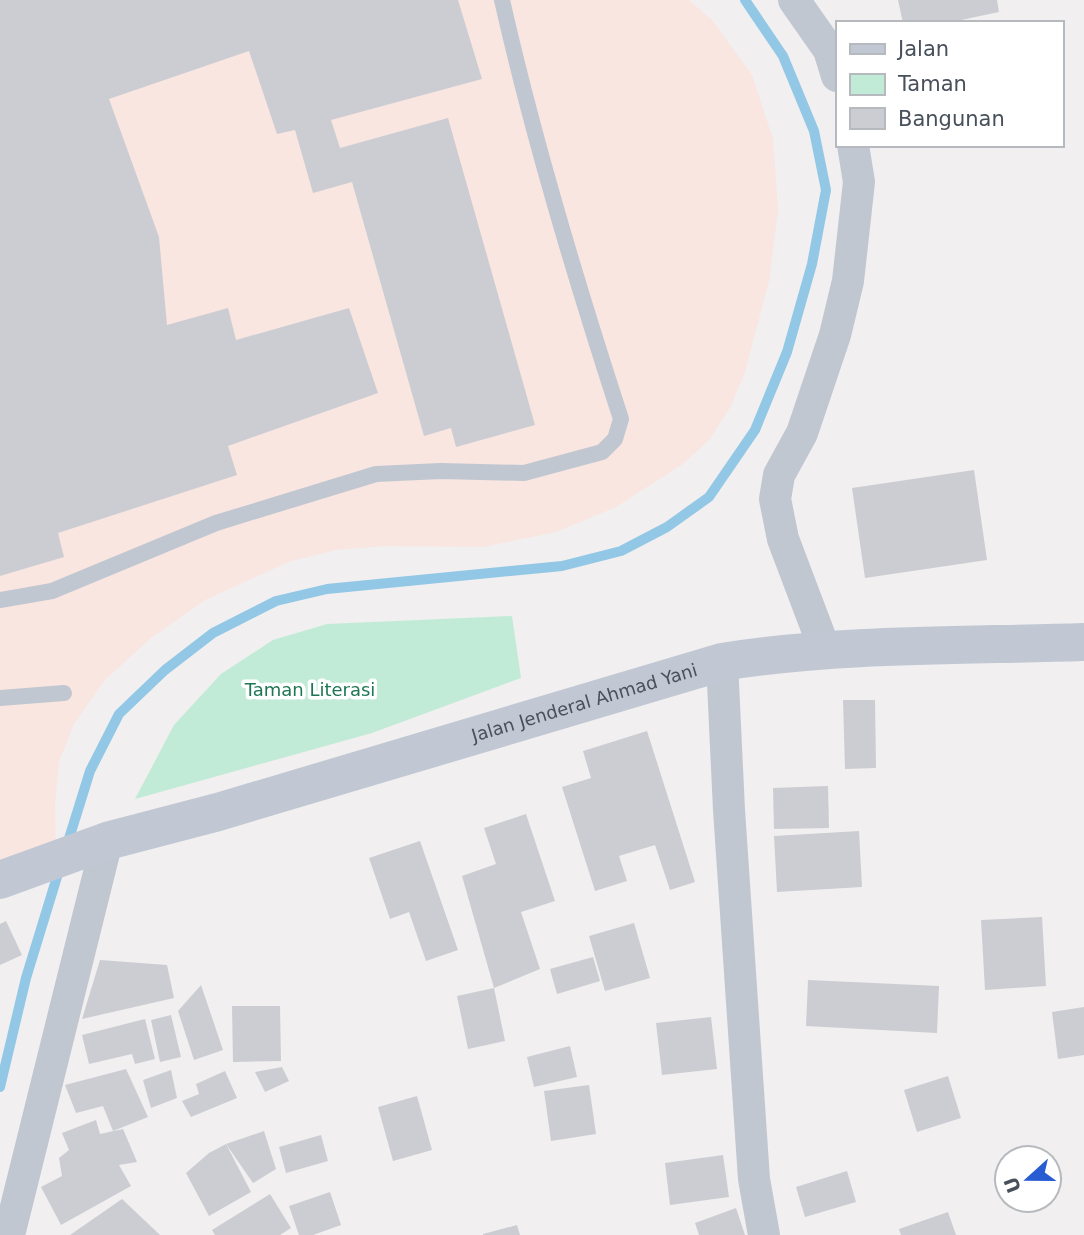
<svg xmlns="http://www.w3.org/2000/svg" width="1084" height="1235" font-family="'DejaVu Sans',sans-serif">
<style>
.medical{fill:#f9e6e1}
.green{fill:#c1ebd7}
.lines{fill:none;stroke-linecap:round;stroke-linejoin:round}
.stream{stroke:#92c8e5;stroke-width:10}
.building{fill:#cccdd3}
.lane{stroke:#c1c7d0;stroke-width:16}
.street{stroke:#c1c7d0;stroke-width:32}
.secondary{stroke:#c1c8d4;stroke-width:38}
.labels{text-anchor:middle;stroke-width:7;stroke-linejoin:round;paint-order:stroke}
.park-label{font-size:18px;fill:#1f7656;stroke:#fff}
.street-label{font-size:18px;fill:#48505b;stroke:#fff}
</style>
<rect width="100%" height="100%" fill="#f1efef"/>
<!-- medical -->
<path class="medical" d="M0 0H689L712 20 752 75 773 139 778 210 769 281 745 372 731 406 709 440 683 464 616 507 556 532 483 547 385 546 336 550 291 561 205 600 151 638 104 681 74 724 59 762 55 804 56 859 0 880Z"/>
<!-- green -->
<path class="green" d="M512 616 521 678 372 733 135 799 174 725 221 674 273 640 327 624Z"/>
<g class="lines">
<!-- stream -->
<g class="stream">
<path d="M67 845 90 771 119 714 165 670 213 633 276 601 327 589 562 566 621 551 667 527 709 497 755 430 787 352 812 264 826 190 814 131 783 56 745 0"/>
<path d="M0 1087 26 978 60 867"/>
</g>
</g>
<!-- building -->
<g class="building">
<path d="M0 0H458L482 79 331 120 340 148 448 118 535 425 456 447 451 428 424 436 352 182 313 193 295 130 277 134 249 51 109 99 159 237 167 325 228 308 236 340 349 308 378 393 228 446 237 475 58 533 64 557 0 576Z"/>
<path d="M898 0H997L999 12 947 23H903Z"/>
<path d="M974 470 987 560 865 578 852 488Z"/>
<path d="M843 700H875L876 768 845 769Z"/>
<path d="M647 731 695 882 670 890 655 845 619 856 627 881 595 891 562 787 591 778 583 751Z"/>
<path d="M828 786 829 828 774 829 773 788Z"/>
<path d="M526 814 555 901 521 912 540 969 494 988 505 1041 468 1049 457 996 494 988 462 876 496 864 484 828Z"/>
<path d="M859 831 862 887 777 892 774 836Z"/>
<path d="M420 841 458 950 426 961 409 912 390 919 369 858Z"/>
<path d="M1042 917 1046 986 985 990 981 920Z"/>
<path d="M6 921 22 955 0 965V924Z"/>
<path d="M634 923 650 978 605 991 589 936Z"/>
<path d="M593 957 600 981 557 994 550 969Z"/>
<path d="M100 960 167 965 174 998 82 1019Z"/>
<path d="M808 980 939 986 937 1033 806 1026Z"/>
<path d="M201 985 223 1050 194 1060 178 1011Z"/>
<path d="M232 1006H280L281 1061 233 1062Z"/>
<path d="M1084 1007V1055L1058 1059 1052 1012Z"/>
<path d="M171 1015 181 1057 160 1062 151 1020Z"/>
<path d="M711 1017 717 1069 662 1075 656 1023Z"/>
<path d="M145 1019 155 1059 135 1064 132 1054 89 1064 82 1035Z"/>
<path d="M570 1046 577 1077 534 1087 527 1057Z"/>
<path d="M282 1067 289 1081 265 1092 255 1072Z"/>
<path d="M126 1069 148 1117 113 1131 103 1106 76 1113 65 1085Z"/>
<path d="M171 1070 177 1098 151 1108 143 1080Z"/>
<path d="M225 1071 237 1098 191 1117 182 1101 199 1094 196 1084Z"/>
<path d="M948 1076 961 1118 917 1132 904 1090Z"/>
<path d="M589 1085 596 1134 551 1141 544 1091Z"/>
<path d="M417 1096 432 1150 393 1161 378 1107Z"/>
<path d="M96 1120 100 1134 123 1129 137 1162 119 1165 131 1186 61 1225 41 1187 62 1176 59 1158 69 1150 62 1133Z"/>
<path d="M264 1131 276 1169 253 1183 226 1144Z"/>
<path d="M321 1135 328 1161 286 1173 279 1147Z"/>
<path d="M226 1144 251 1192 209 1216 186 1173 209 1153Z"/>
<path d="M723 1155 729 1197 670 1205 665 1163Z"/>
<path d="M847 1171 856 1202 805 1217 796 1187Z"/>
<path d="M330 1192 341 1225 313 1235H299L289 1206Z"/>
<path d="M270 1194 291 1228 280 1235H215L212 1230Z"/>
<path d="M122 1199 160 1235H70Z"/>
<path d="M736 1208 745 1235H699L695 1223Z"/>
<path d="M948 1212 956 1235H901L899 1229Z"/>
<path d="M517 1225 520 1235H483V1234Z"/>
</g>
<g class="lines">
<!-- lane -->
<g class="lane">
<path d="M0 600 52 591 216 523 376 474 441 471 524 473 602 452 615 439 621 419C576 281 534 142 502 0"/>
<path d="M0 698 64 693"/>
</g>
<!-- street -->
<g class="street">
<path d="M794 0 829 50 837 76"/>
<path d="M825 650 783 539 775 499 779 475 802 433 835 335 848 281 859 182 853 145"/>
<path d="M722 662 729 810 754 1179 764 1235"/>
<path d="M9 1235 107 841"/>
</g>
<!-- secondary -->
<path class="secondary" id="s1" d="M0 880 107 841 218 812 722 662C842 643 964 646 1084 642"/>
</g>
<g class="labels">
<!-- park labels -->
<g class="park-label">
<text x="310" y="696">Taman Literasi</text>
</g>
<!-- street labels -->
<g class="street-label">
<text dy="6" stroke="none"><textPath href="#s1" startOffset="611">Jalan Jenderal Ahmad Yani</textPath></text>
</g>
</g>
<!-- legend -->
<rect x="836" y="21" width="228" height="126" fill="#ffffff" stroke="#b6b9bd" stroke-width="2"/>
<rect x="850" y="44" width="35" height="10" fill="#c1c8d4" stroke="#b6b9bd" stroke-width="2"/>
<text x="898" y="56" font-size="21" fill="#48505b">Jalan</text>
<rect x="850" y="74" width="35" height="21" fill="#c1ebd7" stroke="#b6b9bd" stroke-width="2"/>
<text x="898" y="91" font-size="21" fill="#48505b">Taman</text>
<rect x="850" y="108" width="35" height="21" fill="#cccdd3" stroke="#b6b9bd" stroke-width="2"/>
<text x="898" y="126" font-size="21" fill="#48505b">Bangunan</text>
<!-- north arrow -->
<g transform="translate(1028 1179) rotate(249)"><circle r="33" fill="#ffffff" stroke="#b6b9bd" stroke-width="2"/>
<path d="M0-5L12 26L0 18L-12 26Z" fill="#285cd2"/>
<text y="-10" font-size="19" font-weight="bold" text-anchor="middle" fill="#48505b">U</text>
</g>
</svg>
